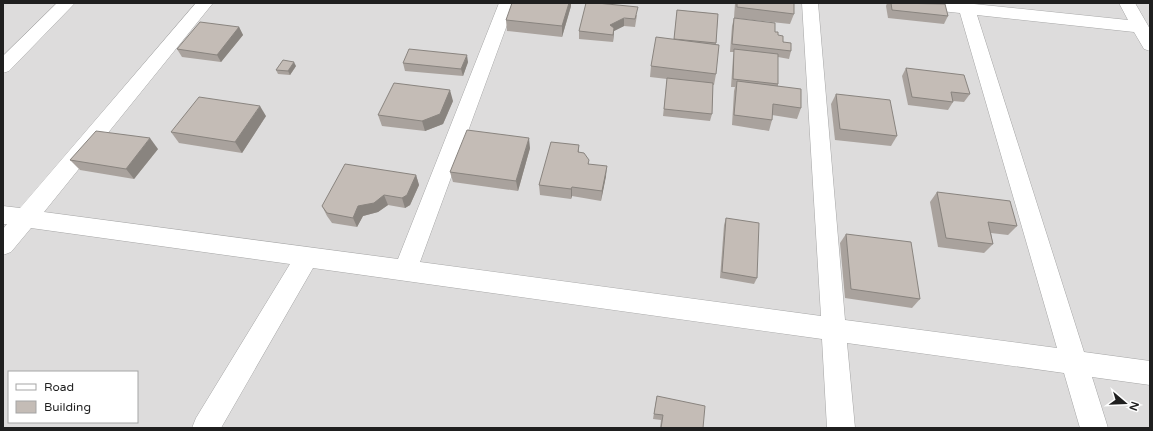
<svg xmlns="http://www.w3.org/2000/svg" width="1153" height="431" font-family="'Varela Round',sans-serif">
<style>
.residential{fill:#dddcdc;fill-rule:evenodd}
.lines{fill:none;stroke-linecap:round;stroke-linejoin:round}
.street-casing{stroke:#a6a6a6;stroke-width:1}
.street{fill:#fff;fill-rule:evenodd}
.wall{fill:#a9a29d}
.shaded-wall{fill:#89847f}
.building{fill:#c4bcb6;stroke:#89847f}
</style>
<rect width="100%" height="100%" fill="#efece6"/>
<!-- residential -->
<path class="residential" d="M3 3H1150V428H3ZM9 372H137V422H9Z"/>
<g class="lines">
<!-- street casing -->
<g class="street-casing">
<g id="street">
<path d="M57 3H75L9 71 3 73V56Z"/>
<path d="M196 3H213L44 212 398 259 499 3H515L420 262 821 316 802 3H818L845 320 1057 348 960 13 912 8 906 7 904 3H973L974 4 1128 20 1119 3H1135L1150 29V51L1144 49 1134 32 977 15 1084 352 1150 361V385L1092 377 1108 428H1080L1064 373 847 343 855 428H827L822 339 313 268 221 428H192L196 418 290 264 31 228 11 252 3 255V229L7 224H3V206L20 208Z"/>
</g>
</g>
<!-- street -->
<use href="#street" class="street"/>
</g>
<!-- wall -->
<g class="wall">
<path d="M735 3H794V14L790 24 734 18Z"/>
<path d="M887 3H940L948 16 944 24 888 18 886 6Z"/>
<path d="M571 6 562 37 507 31 506 20Z"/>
<path d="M677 10 718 14 716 44V74L714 85H713L712 114 710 121 663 116 667 79 650 77 651 66 674 39Z"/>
<path d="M637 15 635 27 624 26 614 31 613 42 579 39V31Z"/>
<path d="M734 18 775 32 791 51 789 59 778 57V86L801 108 797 119 772 115V120L769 131 732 125 734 91 735 87H731L733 57 734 52H730L732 26Z"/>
<path d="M239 27 243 35 221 62 182 57 177 49Z"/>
<path d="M468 62 463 76 405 71 403 63Z"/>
<path d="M296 66 290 75 278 74 276 70Z"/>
<path d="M906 68 970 94 964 102 953 101V102L948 110 908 105 902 76Z"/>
<path d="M836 94 897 136 891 146 835 140 831 104Z"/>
<path d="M453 101 443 124 425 131 382 126 378 115Z"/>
<path d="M266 116 242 153 179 143 171 132Z"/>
<path d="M579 145V152L589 164 606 176 601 201 572 196 571 199 540 195 539 185Z"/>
<path d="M530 148 518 191 453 182 450 172Z"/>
<path d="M158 149 134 179 80 170 70 160Z"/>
<path d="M416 175 419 185 410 205 405 208 388 205 378 212 363 216 357 227 332 223 327 216 322 206Z"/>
<path d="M937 192 1017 226 1008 235 991 233 993 244 984 253 938 247 930 202Z"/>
<path d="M726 218 757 278 754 284 720 278 724 225Z"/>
<path d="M846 234 920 299 912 308 845 298 840 243Z"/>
<path d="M657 396 703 428H660L661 420 653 419 656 401Z"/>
</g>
<!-- shaded-wall -->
<g class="shaded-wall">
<path d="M569 3H571V6L562 37V26Z"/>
<path d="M624 18V26L614 31 613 42V35L610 25Z"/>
<path d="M239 27 243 35 221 62 217 55Z"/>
<path d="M467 55 468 62 463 76 461 69Z"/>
<path d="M294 62 296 66 290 75 288 71Z"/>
<path d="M450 90 453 101 443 124 425 131 422 121Z"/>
<path d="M260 106 266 116 242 153 235 142Z"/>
<path d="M150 138 158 149 134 179 126 169Z"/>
<path d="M529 138 530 148 518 191 516 181Z"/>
<path d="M607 166 606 176 601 201 602 191Z"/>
<path d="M416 175 419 185 410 205 405 208 402 198Z"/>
<path d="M572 187V196L571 199V189Z"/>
<path d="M384 195 388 205 378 212 363 216 357 227 353 218 358 206Z"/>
</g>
<!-- building -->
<g class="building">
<path d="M512 3H569L562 26 506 20Z"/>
<path d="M586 3H597L638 7 635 19 624 18 610 25 614 28 613 35 579 31Z"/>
<path d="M737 3H794V14L737 7Z"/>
<path d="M891 3 945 4 948 16 892 10Z"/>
<path d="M677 10 718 14 716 43 674 39Z"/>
<path d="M734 18 775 23V32H778V35L783 36V42L791 43V51L732 44Z"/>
<path d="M200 22 239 27 217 55 177 49Z"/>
<path d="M656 37 719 45 716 74 651 66Z"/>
<path d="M409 49 467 55 461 69 403 63Z"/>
<path d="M734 49 778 54V84L733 79Z"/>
<path d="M283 60 294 62 288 71 276 70Z"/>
<path d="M906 68 964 75 970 94 951 92 953 102 912 97Z"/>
<path d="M667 78 713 83 712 114 664 109Z"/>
<path d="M737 81 801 89V108L773 104 772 120 734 115Z"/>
<path d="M394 83 450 90 440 114 422 121 378 115Z"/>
<path d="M836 94 890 100 897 136 840 129Z"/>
<path d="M199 97 260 106 235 142 171 132Z"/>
<path d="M467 130 529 138 516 181 450 172Z"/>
<path d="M96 131 150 138 126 169 70 160Z"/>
<path d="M551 142 579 145 578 152 584 153 589 160 588 164 607 166 602 191 572 187 571 189 539 185Z"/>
<path d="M345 164 416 175 407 195 402 198 384 195 374 203 358 206 353 218 327 213 322 206Z"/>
<path d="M937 192 1010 201 1017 226 988 222 993 244 946 238Z"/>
<path d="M726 218 759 223 757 278 722 272Z"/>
<path d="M846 234 911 242 920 299 851 289Z"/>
<path d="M657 396 705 406 703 428H661L663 415 654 414Z"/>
</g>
<!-- border -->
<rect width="1153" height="431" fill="none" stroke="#1f1f1f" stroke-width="8"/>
<!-- legend -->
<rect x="8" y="371" width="130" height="52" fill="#ffffff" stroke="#a5a5a5"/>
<rect x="16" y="384" width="20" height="6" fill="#ffffff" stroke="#a5a5a5"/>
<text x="44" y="391" font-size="12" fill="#1f1f1f">Road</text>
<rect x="16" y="401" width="20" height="12" fill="#c4bcb6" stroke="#a5a5a5"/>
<text x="44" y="411" font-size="12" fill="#1f1f1f">Building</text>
<!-- north arrow -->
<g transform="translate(1125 403) rotate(109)" stroke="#ffffff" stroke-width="3" paint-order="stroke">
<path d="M0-3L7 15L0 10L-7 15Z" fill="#1f1f1f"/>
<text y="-6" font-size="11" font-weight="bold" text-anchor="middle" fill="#1f1f1f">N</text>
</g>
</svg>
